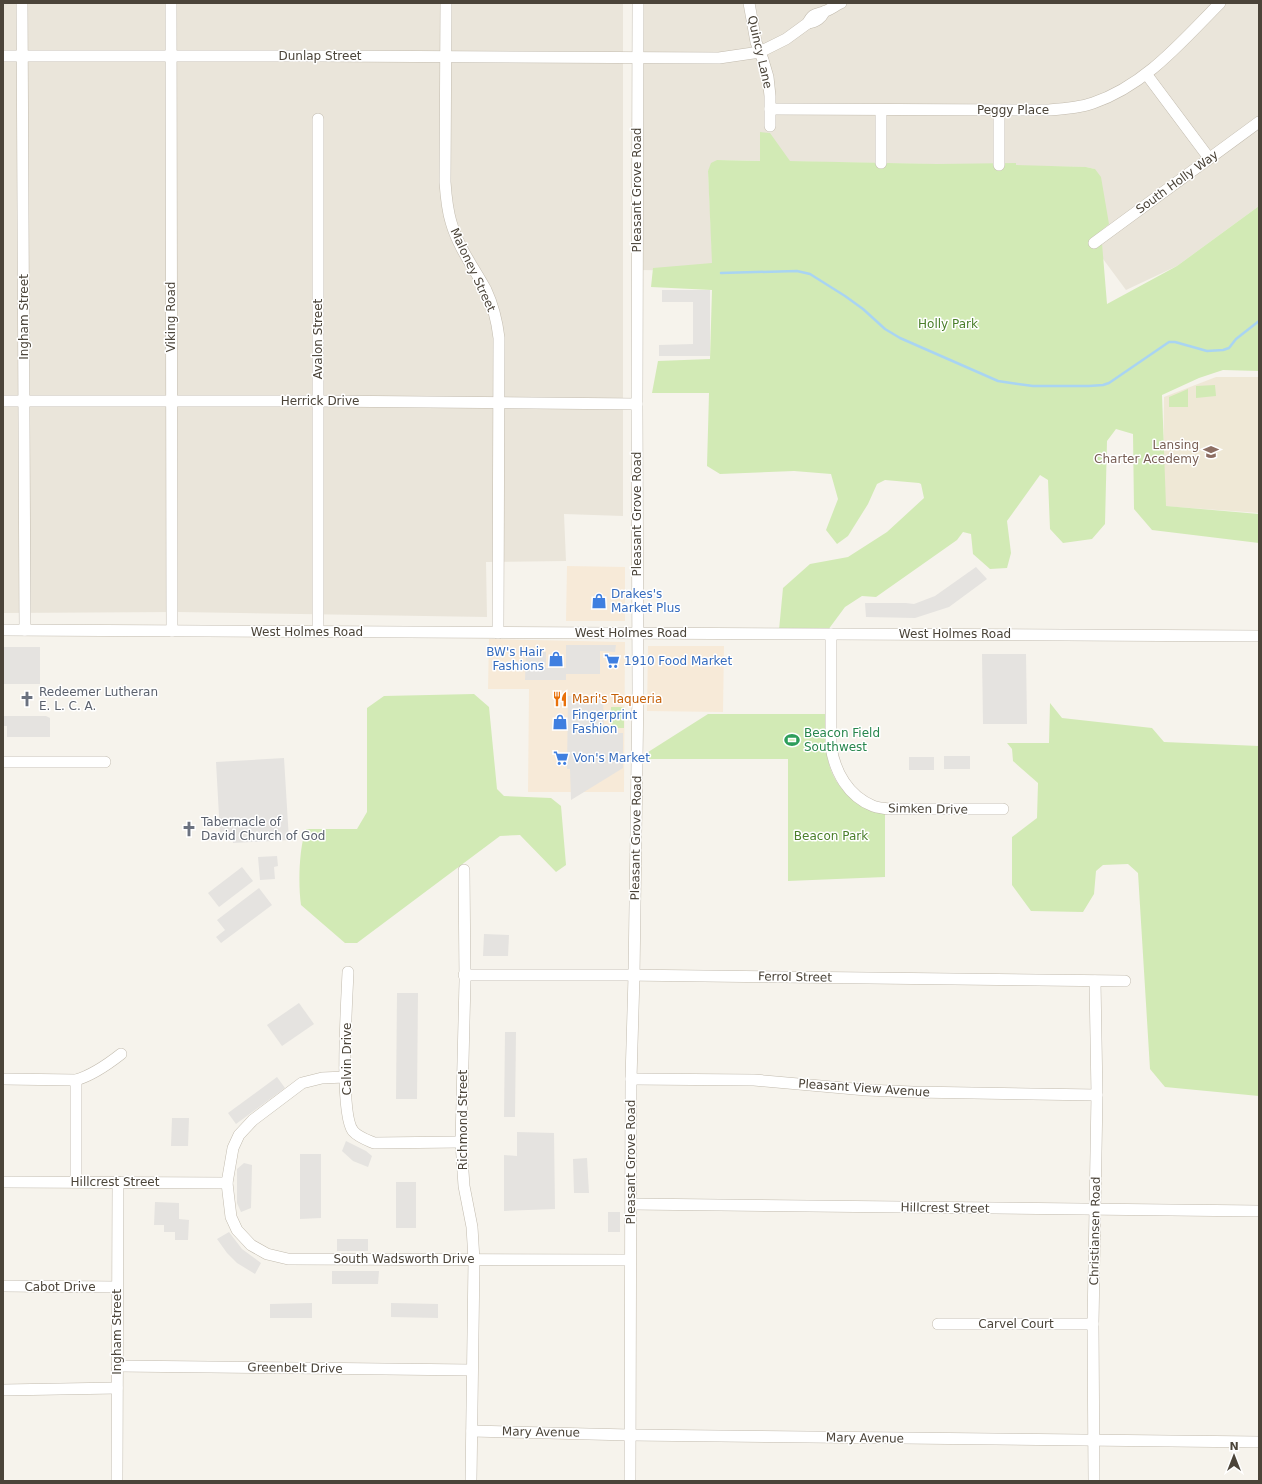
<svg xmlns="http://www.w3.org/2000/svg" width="1262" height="1484" font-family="'DejaVu Sans',sans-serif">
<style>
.residential{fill:#eae5da}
.commercial{fill:#f7ead8}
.education{fill:#efe8d6}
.green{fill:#d2eab5}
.parking{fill:#e5e3e0}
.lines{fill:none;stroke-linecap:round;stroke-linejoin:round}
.stream{stroke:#a9d4f2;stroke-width:2.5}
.minor-casing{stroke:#c2bbae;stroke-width:12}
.minor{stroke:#fff;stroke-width:11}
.labels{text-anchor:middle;stroke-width:3;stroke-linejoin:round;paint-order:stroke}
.street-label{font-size:12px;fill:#4b4439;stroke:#fff}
.park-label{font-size:12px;fill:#4a7f2a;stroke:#fff}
.education-label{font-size:12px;fill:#785e54;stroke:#fff;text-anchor:end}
.shop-label{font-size:12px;fill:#366cbe;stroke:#fff;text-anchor:start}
.worship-label{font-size:12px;fill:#5b616d;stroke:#fff;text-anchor:start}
.food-label{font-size:12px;fill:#c56008;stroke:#fff;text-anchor:start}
.leisure-label{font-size:12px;fill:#27864d;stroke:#fff;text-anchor:start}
</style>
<rect width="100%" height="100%" fill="#f6f3ec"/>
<!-- residential -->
<g class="residential">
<path d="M3 3H623V516L564 514 566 561 486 562 487 617 178 612 3 613Z"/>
<path d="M639 3H1259V206L1177 266 1126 290 1089 240 1107 227 1102 215 1095 169 1086 167 717 160 708 171 713 271 638 270Z"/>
</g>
<!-- commercial -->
<g class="commercial">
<path d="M567 566 625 567V621H566Z"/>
<path d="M489 639 625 642 624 792H528L529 689H488Z"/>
<path d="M648 646H724L723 712 647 711Z"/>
</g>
<!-- education -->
<path class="education" d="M1216 377H1259V513L1163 506 1164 397Z"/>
<!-- green -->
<g class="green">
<path d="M760 132 770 133 790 161 937 164 1016 163V165L1086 167 1095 169 1101 177 1109 224 1101 231 1107 304 1177 266 1259 206V371L1223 370 1199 378 1162 395 1166 506 1259 514V543L1152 530 1134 509 1133 434 1116 429 1107 441 1105 524 1092 539 1063 543 1050 529 1048 480 1040 475 1007 521 1011 553 1007 568 990 569 973 554 971 534 963 532 957 540 876 597 862 596 845 607 828 630H779L783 588 810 564 848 557 887 532 924 498 921 484 919 483 885 480 877 484 868 504 848 536 837 544 826 530 838 499 831 474 794 471 720 474 707 466 709 393H652L658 361 710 359 712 290 651 287 653 268 712 263 708 171 711 163 717 160 760 161Z"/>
<path d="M1215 385 1216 396 1196 398V386Z"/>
<path d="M1188 389V407H1169V397Z"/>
<path d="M474 694 489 707 497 789 504 796 551 798 561 806 566 865 556 872 520 835 500 836 357 943H345L301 905C298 884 299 848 306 829H357L367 812V708L384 696Z"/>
<path d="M1050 703 1062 718 1152 728 1164 742 1259 746V1096L1165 1087 1150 1069 1138 873 1128 864 1103 865 1096 871 1094 894 1083 912 1031 911 1012 885V837L1037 818 1038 783 1013 761 1012 749 1007 743H1049Z"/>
<rect x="611" y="707" width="13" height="21"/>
<path d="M708 714H826C826 729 825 745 828 760 834 789 857 807 885 814V877L788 881V759H645V754Z"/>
</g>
<!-- parking -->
<g class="parking">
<path d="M662 290H710V356H659V345L693 344V302H662Z"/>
<path d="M976 567 987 579 949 607 915 618 866 617 865 603H906L914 604 935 596Z"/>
<path d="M566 645H616L615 652 600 651V674H566V680H525L526 652H546V668H566Z"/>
<rect x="3" y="647" width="37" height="37"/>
<path d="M982 654H1026L1027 724H983Z"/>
<path d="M603 695 604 733H623V768L571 800 570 769H567L568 696Z"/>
<path d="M3 716H46L50 718V737H7V726H3Z"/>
<rect x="944" y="756" width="26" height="13"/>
<rect x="909" y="757" width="25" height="13"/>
<path d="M284 758 289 840 233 843 232 833 220 834 216 762Z"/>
<path d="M277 856 278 866 274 867 275 879 260 880 258 857Z"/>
<path d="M242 867 253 881 219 907 208 893Z"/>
<path d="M259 888 272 905 221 943 216 937 225 930 217 920Z"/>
<path d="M484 934 509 935 508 956H483Z"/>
<path d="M397 993H418L417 1099H396Z"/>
<path d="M299 1003 314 1024 282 1046 267 1025Z"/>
<path d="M505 1032H516L515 1117H504Z"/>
<path d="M277 1077 285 1088 236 1124 228 1113Z"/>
<path d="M172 1118H189L188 1146H171Z"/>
<path d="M517 1132 554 1133 555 1209 504 1211V1155L517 1156Z"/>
<path d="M346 1141 366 1151 372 1156 368 1167 353 1161 342 1151Z"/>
<path d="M300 1154H321V1218L300 1219Z"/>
<path d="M587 1158 589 1193H574L573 1159Z"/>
<path d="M244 1163 252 1165 251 1208 241 1212 237 1203V1169Z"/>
<rect x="396" y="1182" width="20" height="46"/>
<path d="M155 1202 179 1203V1219L189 1220 188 1240H175V1232H164V1225H154Z"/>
<rect x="608" y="1212" width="12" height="20"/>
<path d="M229 1232 242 1249 261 1263 255 1274 237 1263 227 1253 217 1239Z"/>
<rect x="337" y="1239" width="31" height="12"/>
<path d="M332 1271H379L378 1284H332Z"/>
<path d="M312 1303V1318H270V1304Z"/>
<path d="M391 1303 438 1304V1318L391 1317Z"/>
</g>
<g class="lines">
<!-- stream -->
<path class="stream" d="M721 273 797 271 810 274 845 296 863 309 885 329 900 338 998 381 1011 383 1033 386H1089L1103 385 1109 383 1169 342H1175L1207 351 1223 350 1229 348 1236 339 1259 321"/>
<!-- minor casing -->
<g class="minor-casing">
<g id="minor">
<path d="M22 3 25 630"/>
<path d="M171 3 172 631"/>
<path d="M446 3 445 182C446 196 447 209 451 222 458 247 474 268 486 290 493 305 497 321 499 338L498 633"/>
<path d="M749 3 756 42 763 60 768 77 770 96V126"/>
<path d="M825 11C821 18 817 22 808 23 813 12 817 15 826 11 831 9 836 5 841 3"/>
<path d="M3 56H321L719 58 760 52 786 39 808 23"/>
<path d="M1147 75 1209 158"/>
<path d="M770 109 1048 110C1063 109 1079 108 1093 103 1146 85 1182 41 1220 3"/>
<path d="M881 110V163"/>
<path d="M999 110V165"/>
<path d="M318 119V632"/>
<path d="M1094 243 1259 122"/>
<path d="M3 401H318L637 404"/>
<path d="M3 630 1259 636"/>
<path d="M831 634V747C835 772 848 796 873 806 878 808 884 808 889 809H1003"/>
<path d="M3 762H105"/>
<path d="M464 870 465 981 461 1142 464 1186 472 1227 474 1260 471 1481"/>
<path d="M348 972C347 999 339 1113 353 1131 358 1137 367 1140 374 1143L461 1142"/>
<path d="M464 975H624L1125 981"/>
<path d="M345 1077 322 1078 302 1083 253 1120 239 1135 233 1148 227 1183 231 1217 237 1230 251 1245 267 1254 288 1259 630 1260"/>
<path d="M3 1079 76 1080C93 1075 107 1065 121 1054"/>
<path d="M631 1079 754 1080 866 1090 913 1092 1097 1095"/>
<path d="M3 1182 227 1183"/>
<path d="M76 1182V1080"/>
<path d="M631 1204 1259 1211"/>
<path d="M3 1286 117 1287"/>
<path d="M938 1324H1093"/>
<path d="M117 1366 472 1370"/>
<path d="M3 1390 117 1388"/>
<path d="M472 1431 630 1435 1259 1442"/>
<path d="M117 1481 118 1182"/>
<path d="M630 1481 631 1079 634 976 638 690 637 404 638 3"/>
<path d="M1094 1481 1093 1324 1097 1095 1095 981"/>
</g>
</g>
<!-- minor -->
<use href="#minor" class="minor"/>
</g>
<!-- icons -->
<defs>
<g id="school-bare" transform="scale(1.2)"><path d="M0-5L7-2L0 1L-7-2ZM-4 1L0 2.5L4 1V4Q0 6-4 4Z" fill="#8d6e63" stroke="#fff" stroke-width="2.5" paint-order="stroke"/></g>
<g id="shop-bare" transform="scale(1.2)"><path d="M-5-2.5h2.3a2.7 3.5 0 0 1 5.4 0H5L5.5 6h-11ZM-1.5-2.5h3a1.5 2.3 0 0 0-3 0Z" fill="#3f7fe0" stroke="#fff" stroke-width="2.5" paint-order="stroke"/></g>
<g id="supermarket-bare" transform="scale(1.2)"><path d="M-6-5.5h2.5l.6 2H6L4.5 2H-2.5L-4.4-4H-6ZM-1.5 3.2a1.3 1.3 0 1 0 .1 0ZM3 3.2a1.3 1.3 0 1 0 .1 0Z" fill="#3f7fe0" stroke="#fff" stroke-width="2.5" paint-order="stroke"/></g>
<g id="church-bare" transform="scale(1.2)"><path d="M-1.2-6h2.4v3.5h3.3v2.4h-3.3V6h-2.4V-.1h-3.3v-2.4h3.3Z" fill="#6b7280" stroke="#fff" stroke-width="2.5" paint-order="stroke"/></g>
<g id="restaurant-bare" transform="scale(1.2)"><path d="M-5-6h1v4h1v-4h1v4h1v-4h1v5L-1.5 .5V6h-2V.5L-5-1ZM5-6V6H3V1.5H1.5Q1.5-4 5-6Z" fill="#e8710a" stroke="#fff" stroke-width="2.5" paint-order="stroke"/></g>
<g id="stadium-bare" transform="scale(1.2)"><path d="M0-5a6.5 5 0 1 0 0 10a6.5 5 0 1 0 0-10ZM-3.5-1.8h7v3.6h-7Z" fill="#2e9e5b" stroke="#fff" stroke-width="2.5" paint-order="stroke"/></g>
</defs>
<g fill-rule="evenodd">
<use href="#school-bare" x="1211" y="452"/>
<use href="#shop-bare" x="599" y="601"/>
<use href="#shop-bare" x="556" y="659"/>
<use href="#supermarket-bare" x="612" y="661"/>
<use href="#church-bare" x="27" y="699"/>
<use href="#restaurant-bare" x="560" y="699"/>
<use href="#shop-bare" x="560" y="722"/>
<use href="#stadium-bare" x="792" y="740"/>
<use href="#supermarket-bare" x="561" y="758"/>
<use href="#church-bare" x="189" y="829"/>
</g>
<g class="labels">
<!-- street labels -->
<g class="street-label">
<text transform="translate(760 52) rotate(77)" y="4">Quincy Lane</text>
<text x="320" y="60">Dunlap Street</text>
<text x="1013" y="114">Peggy Place</text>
<text transform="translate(1177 182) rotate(-36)" y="4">South Holly Way</text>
<text transform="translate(637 190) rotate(-90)" y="4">Pleasant Grove Road</text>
<text transform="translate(473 270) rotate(65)" y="4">Maloney Street</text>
<text transform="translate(24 317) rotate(-90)" y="4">Ingham Street</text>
<text transform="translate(171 317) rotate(-90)" y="4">Viking Road</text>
<text transform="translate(318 339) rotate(-90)" y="4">Avalon Street</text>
<text x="320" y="405">Herrick Drive</text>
<text transform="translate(637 514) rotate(-90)" y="4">Pleasant Grove Road</text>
<text x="307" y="636">West Holmes Road</text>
<text x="631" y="637">West Holmes Road</text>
<text x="955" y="638">West Holmes Road</text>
<text transform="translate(928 809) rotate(1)" y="4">Simken Drive</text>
<text transform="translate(636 838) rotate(-89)" y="4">Pleasant Grove Road</text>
<text transform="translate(795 977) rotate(1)" y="4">Ferrol Street</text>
<text transform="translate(347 1059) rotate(-90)" y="4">Calvin Drive</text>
<text transform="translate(864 1088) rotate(4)" y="4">Pleasant View Avenue</text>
<text transform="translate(463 1120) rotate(-90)" y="4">Richmond Street</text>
<text transform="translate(631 1162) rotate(-90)" y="4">Pleasant Grove Road</text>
<text x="115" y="1186">Hillcrest Street</text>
<text transform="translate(945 1208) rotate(1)" y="4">Hillcrest Street</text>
<text transform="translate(1095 1231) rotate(-89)" y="4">Christiansen Road</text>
<text x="404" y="1263">South Wadsworth Drive</text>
<text x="60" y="1291">Cabot Drive</text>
<text x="1016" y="1328">Carvel Court</text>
<text transform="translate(117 1332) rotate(-90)" y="4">Ingham Street</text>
<text transform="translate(295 1368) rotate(1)" y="4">Greenbelt Drive</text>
<text transform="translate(541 1432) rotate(1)" y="4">Mary Avenue</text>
<text transform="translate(865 1438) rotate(1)" y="4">Mary Avenue</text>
</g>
<!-- park labels -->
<g class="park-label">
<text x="948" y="328">Holly Park</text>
<text x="831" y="840">Beacon Park</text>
</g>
<!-- education labels -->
<g class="education-label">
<text x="1199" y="449">Lansing<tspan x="1199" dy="14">Charter Acedemy</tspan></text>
</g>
<!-- shop labels -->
<g class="shop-label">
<text x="611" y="598">Drakes's<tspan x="611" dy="14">Market Plus</tspan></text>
<text x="544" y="656" text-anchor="end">BW's Hair<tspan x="544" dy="14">Fashions</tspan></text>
<text x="624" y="665">1910 Food Market</text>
<text x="572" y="719">Fingerprint<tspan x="572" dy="14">Fashion</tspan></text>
<text x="573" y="762">Von's Market</text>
</g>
<!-- worship labels -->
<g class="worship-label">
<text x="39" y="696">Redeemer Lutheran<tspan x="39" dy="14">E. L. C. A.</tspan></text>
<text x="201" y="826">Tabernacle of<tspan x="201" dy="14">David Church of God</tspan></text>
</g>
<!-- food labels -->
<g class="food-label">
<text x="572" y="703">Mari's Taqueria</text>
</g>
<!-- leisure labels -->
<g class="leisure-label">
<text x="804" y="737">Beacon Field<tspan x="804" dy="14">Southwest</tspan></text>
</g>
</g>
<!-- border -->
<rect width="1262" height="1484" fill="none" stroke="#4b4439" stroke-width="8"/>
<!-- north arrow -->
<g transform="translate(1234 1456)" stroke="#ffffff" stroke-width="3" paint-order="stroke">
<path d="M0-3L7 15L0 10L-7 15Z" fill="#4b4439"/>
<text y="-6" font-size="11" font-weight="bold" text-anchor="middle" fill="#4b4439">N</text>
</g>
</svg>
